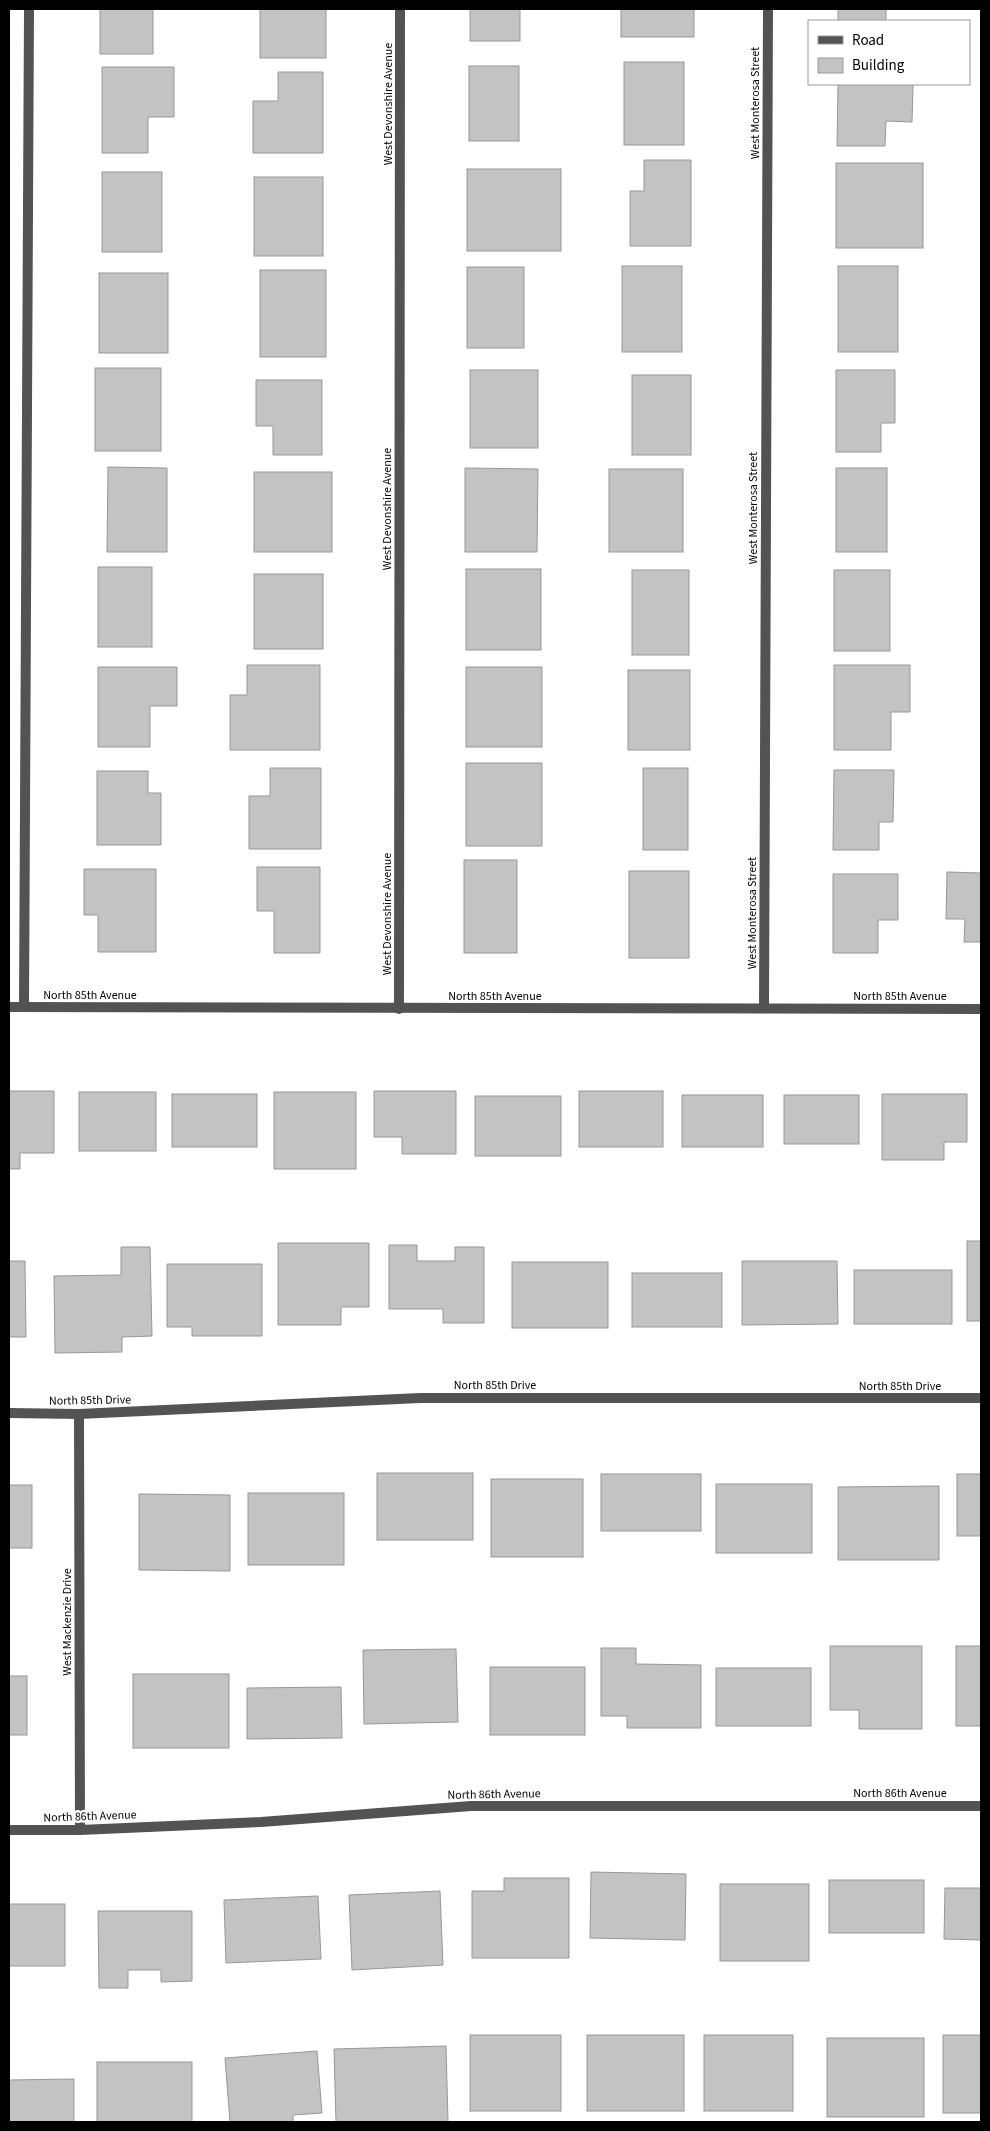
<svg xmlns="http://www.w3.org/2000/svg" width="990" height="2131" font-family="'Source Sans 3',sans-serif">
<style>
.building{fill:#c3c3c3;stroke:#979797}
.lines{fill:none;stroke-linecap:round;stroke-linejoin:round}
.minor{stroke:#535353;stroke-width:10}
.labels{text-anchor:middle;stroke-width:5;stroke-linejoin:round;paint-order:stroke}
.street-label{font-size:12px;fill:#000;stroke:#fff}
</style>
<rect width="100%" height="100%" fill="#fff"/>
<!-- building -->
<g class="building">
<rect x="100" y="9" width="53" height="45"/>
<rect x="260" y="9" width="66" height="49"/>
<rect x="470" y="9" width="50" height="32"/>
<rect x="621" y="9" width="73" height="28"/>
<rect x="838" y="9" width="48" height="12"/>
<rect x="624" y="62" width="60" height="83"/>
<rect x="469" y="66" width="50" height="75"/>
<path d="M102 67H174V117H148V153H102Z"/>
<path d="M278 72H323V153H253V101H278Z"/>
<path d="M838 84H913L912 122 886 121 885 146H837Z"/>
<path d="M644 160H691V246H630V191H644Z"/>
<rect x="836" y="163" width="87" height="85"/>
<rect x="467" y="169" width="94" height="82"/>
<rect x="102" y="172" width="60" height="80"/>
<rect x="254" y="177" width="69" height="79"/>
<rect x="622" y="266" width="60" height="86"/>
<rect x="838" y="266" width="60" height="86"/>
<rect x="467" y="267" width="57" height="81"/>
<rect x="260" y="270" width="66" height="87"/>
<rect x="99" y="273" width="69" height="80"/>
<rect x="95" y="368" width="66" height="83"/>
<rect x="470" y="370" width="68" height="78"/>
<path d="M836 370H895V423H881V452H836Z"/>
<rect x="632" y="375" width="59" height="80"/>
<path d="M256 380H322V455H273V426H256Z"/>
<path d="M108 467 167 468V552H107Z"/>
<path d="M465 468 538 469 537 552H465Z"/>
<rect x="836" y="468" width="51" height="84"/>
<rect x="609" y="469" width="74" height="83"/>
<rect x="254" y="472" width="78" height="80"/>
<rect x="98" y="567" width="54" height="80"/>
<rect x="466" y="569" width="75" height="81"/>
<rect x="632" y="570" width="57" height="85"/>
<rect x="834" y="570" width="56" height="81"/>
<rect x="254" y="574" width="69" height="75"/>
<path d="M247 665H320V750H230V695H247Z"/>
<path d="M834 665H910V712H891V750H834Z"/>
<path d="M98 667H177V706H150V747H98Z"/>
<rect x="466" y="667" width="76" height="80"/>
<rect x="628" y="670" width="62" height="80"/>
<rect x="466" y="763" width="76" height="83"/>
<path d="M270 768H321V849H249V796H270Z"/>
<rect x="643" y="768" width="45" height="82"/>
<path d="M834 770H894L893 822H879V850H833Z"/>
<path d="M97 771H148V793H161V845H97Z"/>
<rect x="464" y="860" width="53" height="93"/>
<path d="M257 867H320V953H274V911H257Z"/>
<path d="M84 869H156V952H98V915H84Z"/>
<rect x="629" y="871" width="60" height="87"/>
<path d="M947 872 981 873V942H964L965 919H946Z"/>
<path d="M833 874H898V920H878V953H833Z"/>
<path d="M9 1091H54V1153H20V1169H9Z"/>
<path d="M374 1091H456V1154H402V1137H374Z"/>
<rect x="579" y="1091" width="84" height="56"/>
<rect x="79" y="1092" width="77" height="59"/>
<rect x="274" y="1092" width="82" height="77"/>
<rect x="172" y="1094" width="85" height="53"/>
<path d="M882 1094H967V1142H944V1160H882Z"/>
<rect x="682" y="1095" width="81" height="52"/>
<rect x="784" y="1095" width="75" height="49"/>
<rect x="475" y="1096" width="86" height="60"/>
<rect x="967" y="1241" width="14" height="80"/>
<path d="M278 1243H369V1307H341V1325H278Z"/>
<path d="M389 1245H417V1261H455V1247H484V1323H443V1309H389Z"/>
<path d="M121 1247H150L152 1336 122 1337V1352L55 1353 54 1276 121 1275Z"/>
<path d="M9 1261H25L26 1337H9Z"/>
<path d="M742 1261H837L838 1324 742 1325Z"/>
<rect x="512" y="1262" width="96" height="66"/>
<path d="M167 1264H262V1336H192V1327H167Z"/>
<rect x="854" y="1270" width="98" height="54"/>
<rect x="632" y="1273" width="90" height="54"/>
<rect x="377" y="1473" width="96" height="67"/>
<rect x="601" y="1474" width="100" height="57"/>
<rect x="957" y="1474" width="24" height="62"/>
<rect x="491" y="1479" width="92" height="78"/>
<rect x="716" y="1484" width="96" height="69"/>
<rect x="9" y="1485" width="23" height="63"/>
<path d="M939 1486V1560H838V1487Z"/>
<rect x="248" y="1493" width="96" height="72"/>
<path d="M139 1494 230 1495V1571L139 1570Z"/>
<path d="M830 1646H922V1729H859V1710H830Z"/>
<rect x="956" y="1646" width="25" height="80"/>
<path d="M601 1648H636V1664L701 1665V1728H627V1716H601Z"/>
<path d="M456 1649 458 1722 364 1724 363 1650Z"/>
<rect x="490" y="1667" width="95" height="68"/>
<rect x="716" y="1668" width="95" height="58"/>
<rect x="133" y="1674" width="96" height="74"/>
<rect x="9" y="1676" width="18" height="59"/>
<path d="M341 1687 342 1738 247 1739V1688Z"/>
<path d="M591 1872 686 1874 685 1940 590 1938Z"/>
<path d="M504 1878H569V1958H472V1891H504Z"/>
<rect x="829" y="1880" width="95" height="53"/>
<rect x="720" y="1884" width="89" height="77"/>
<path d="M945 1888H981V1940L944 1939Z"/>
<path d="M440 1891 443 1965 352 1970 349 1895Z"/>
<path d="M318 1896 321 1959 226 1963 224 1900Z"/>
<rect x="9" y="1904" width="56" height="62"/>
<path d="M98 1911H192V1981L161 1982V1970H128V1988H99Z"/>
<rect x="470" y="2035" width="91" height="76"/>
<rect x="587" y="2035" width="97" height="76"/>
<rect x="704" y="2035" width="89" height="76"/>
<rect x="943" y="2035" width="38" height="78"/>
<rect x="827" y="2038" width="97" height="79"/>
<path d="M446 2046 448 2122H336L334 2049Z"/>
<path d="M317 2051 322 2113 293 2115V2122H230L225 2058Z"/>
<rect x="97" y="2062" width="95" height="60"/>
<path d="M74 2079V2122H9V2080Z"/>
</g>
<g class="lines">
<!-- minor -->
<g class="minor">
<path d="M9 1007 981 1009"/>
<path d="M24 1007 29 9"/>
<path d="M764 1008 768 9"/>
<path d="M399 1009 400 9"/>
<path d="M9 1413 79 1414 420 1398H981"/>
<path d="M79 1414 80 1830"/>
<path d="M9 1830H80L261 1822 471 1806H981"/>
</g>
</g>
<g class="labels">
<!-- street labels -->
<g class="street-label">
<text transform="translate(755 103) rotate(-90)" y="4">West Monterosa Street</text>
<text transform="translate(388 104) rotate(-90)" y="4">West Devonshire Avenue</text>
<text transform="translate(753 508) rotate(-90)" y="4">West Monterosa Street</text>
<text transform="translate(387 509) rotate(-90)" y="4">West Devonshire Avenue</text>
<text transform="translate(752 913) rotate(-90)" y="4">West Monterosa Street</text>
<text transform="translate(387 914) rotate(-90)" y="4">West Devonshire Avenue</text>
<text x="90" y="999">North 85th Avenue</text>
<text x="495" y="1000">North 85th Avenue</text>
<text x="900" y="1000">North 85th Avenue</text>
<text x="495" y="1389">North 85th Drive</text>
<text x="900" y="1390">North 85th Drive</text>
<text transform="translate(90 1400) rotate(-1)" y="4">North 85th Drive</text>
<text transform="translate(67 1622) rotate(-90)" y="4">West Mackenzie Drive</text>
<text x="900" y="1797">North 86th Avenue</text>
<text transform="translate(494 1794) rotate(-1)" y="4">North 86th Avenue</text>
<text transform="translate(90 1816) rotate(-2)" y="4">North 86th Avenue</text>
</g>
</g>
<!-- border -->
<rect width="990" height="2131" fill="none" stroke="#000000" stroke-width="20"/>
<!-- legend -->
<rect x="808" y="20" width="162" height="65" fill="#ffffff" stroke="#999999"/>
<rect x="818" y="36" width="25" height="8" fill="#535353" stroke="#999999"/>
<text x="852" y="45" font-size="15" fill="#000000">Road</text>
<rect x="818" y="58" width="25" height="15" fill="#c3c3c3" stroke="#999999"/>
<text x="852" y="70" font-size="15" fill="#000000">Building</text>
</svg>
